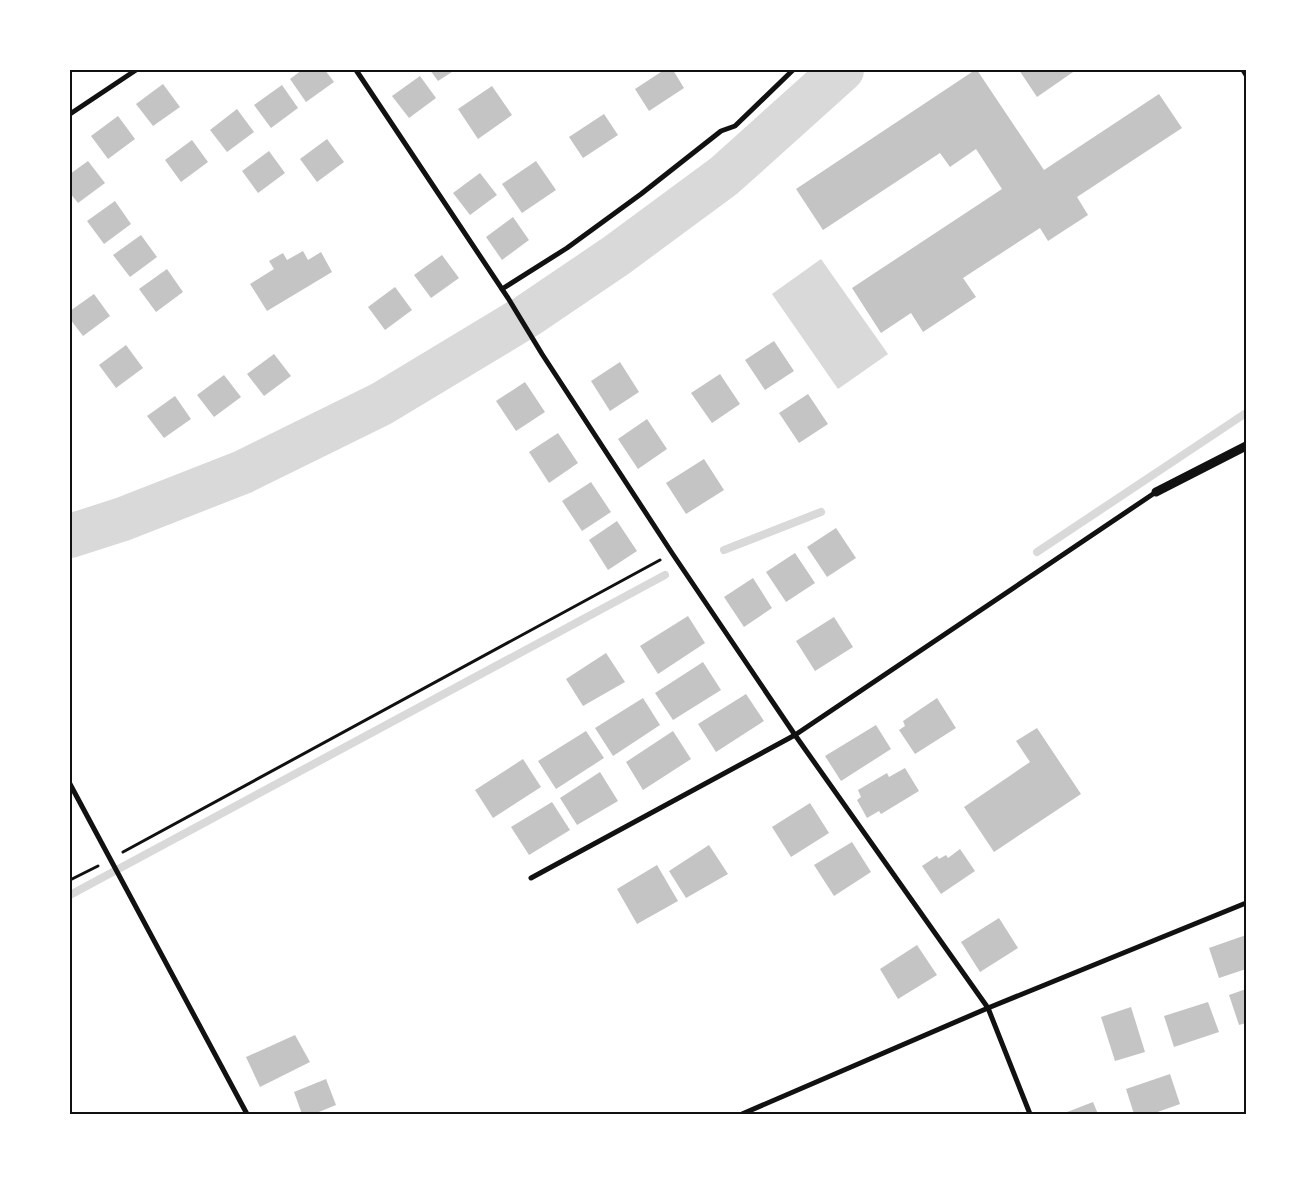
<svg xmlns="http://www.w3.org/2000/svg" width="1316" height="1184" font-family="Georgia,serif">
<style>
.water{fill:#d9d9d9}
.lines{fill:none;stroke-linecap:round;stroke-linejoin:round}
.stream{stroke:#d9d9d9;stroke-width:8}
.river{stroke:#d9d9d9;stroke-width:44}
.building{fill:#c4c4c4}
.path{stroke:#111;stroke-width:3}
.minor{stroke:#111;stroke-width:5}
.tertiary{stroke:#111;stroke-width:9}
.neatline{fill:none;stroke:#111;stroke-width:2}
</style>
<rect width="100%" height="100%" fill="#fff"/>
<!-- water -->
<path class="water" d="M821 259 888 354 838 389 772 294Z"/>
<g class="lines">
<!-- stream -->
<g class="stream">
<path d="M724 550 821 512"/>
<path d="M1037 552 1246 413"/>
<path d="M70 895 665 575"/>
</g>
<!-- river -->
<path class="river" d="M70 536 123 519 243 472 381 404 527 316 617 255 724 176 842 70"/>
</g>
<!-- building -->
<g class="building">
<path d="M302 70H325L334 82 306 102 290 79Z"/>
<path d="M430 70H455L438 81Z"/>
<path d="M664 70H673L684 88 649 111 635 89Z"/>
<path d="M975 70H977L1044 170 1159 94 1182 128 1077 197 1088 215 1048 241 1040 228 963 278 976 297 923 332 911 313 881 333 852 288 1002 189 976 149 950 167 940 153 823 230 796 189Z"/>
<path d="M1019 70H1076L1037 97Z"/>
<path d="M420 76 436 98 409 118 392 96Z"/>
<path d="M163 84 180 107 153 126 136 104Z"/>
<path d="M282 85 298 108 271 128 254 105Z"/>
<path d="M492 86 512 115 478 139 458 109Z"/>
<path d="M237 109 254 132 227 152 210 130Z"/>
<path d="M604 114 618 135 583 158 569 137Z"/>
<path d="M118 116 135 139 108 159 91 136Z"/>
<path d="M327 139 344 162 317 182 300 159Z"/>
<path d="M192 140 208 162 181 182 165 160Z"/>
<path d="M269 151 285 173 258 193 242 171Z"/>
<path d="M88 161 105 183 78 203 70 193V174Z"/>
<path d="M536 161 556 190 522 213 502 184Z"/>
<path d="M480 173 497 195 470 215 453 193Z"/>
<path d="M115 201 131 224 104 244 87 221Z"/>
<path d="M513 217 529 240 502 260 486 237Z"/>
<path d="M141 235 157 257 130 277 113 255Z"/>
<path d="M303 251 308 260 321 252 332 272 267 311 250 284 274 269 269 261 283 253 287 260Z"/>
<path d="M442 255 459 278 431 298 414 275Z"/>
<path d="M167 269 183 292 156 312 139 289Z"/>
<path d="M395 287 412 310 385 330 368 307Z"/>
<path d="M94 294 110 316 83 336 70 319V311Z"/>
<path d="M774 341 794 371 765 390 745 360Z"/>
<path d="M126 345 143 368 116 388 99 365Z"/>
<path d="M274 354 291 376 264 396 247 374Z"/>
<path d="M620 362 639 392 610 411 591 381Z"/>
<path d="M720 374 740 404 712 423 691 393Z"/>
<path d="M224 375 241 397 214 417 197 395Z"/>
<path d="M525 382 545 412 516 431 496 401Z"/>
<path d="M808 394 828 424 799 443 779 413Z"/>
<path d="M175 396 191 419 164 438 147 416Z"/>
<path d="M647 419 667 449 638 469 618 439Z"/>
<path d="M558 433 578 463 549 483 529 452Z"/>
<path d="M704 459 724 490 686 514 666 483Z"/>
<path d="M591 482 611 512 582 531 562 501Z"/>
<path d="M617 521 637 551 608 570 589 540Z"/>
<path d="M836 528 856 558 827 577 807 547Z"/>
<path d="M795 553 815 583 786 602 766 572Z"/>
<path d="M753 578 772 608 744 627 724 597Z"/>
<path d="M688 616 705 643 658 674 640 646Z"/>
<path d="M834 617 853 647 815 671 796 641Z"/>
<path d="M606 653 625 682 583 706 566 679Z"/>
<path d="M703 662 721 690 673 720 655 693Z"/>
<path d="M746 694 764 721 716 752 698 724Z"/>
<path d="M643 698 660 725 613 756 595 728Z"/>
<path d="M937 698 956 728 915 754 899 730 905 726 903 721Z"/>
<path d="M876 725 891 749 841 781 825 756Z"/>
<path d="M1037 728 1081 794 994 852 964 807 1030 762 1016 741Z"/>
<path d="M586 731 604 758 556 789 538 761Z"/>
<path d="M673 731 691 759 643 790 626 762Z"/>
<path d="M523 759 541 787 493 818 475 790Z"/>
<path d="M905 768 919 791 881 814 879 811 867 818 857 800 861 797 858 790 887 773 889 777Z"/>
<path d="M600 772 618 801 577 825 560 798Z"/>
<path d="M552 802 570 830 529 855 511 827Z"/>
<path d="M810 803 829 833 791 857 772 827Z"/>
<path d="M852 842 871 872 834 896 814 865Z"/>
<path d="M709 845 728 874 686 898 669 871Z"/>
<path d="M960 849 975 871 941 894 922 866 937 856 939 859 946 855 948 858Z"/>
<path d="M657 865 678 901 637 924 617 889Z"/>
<path d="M999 918 1018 948 980 972 961 942Z"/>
<path d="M1246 935V969L1219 978 1209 948Z"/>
<path d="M917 945 937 975 898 999 880 969Z"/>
<path d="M1246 989V1023L1239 1025 1229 995Z"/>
<path d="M1208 1002 1219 1032 1174 1047 1164 1016Z"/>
<path d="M1131 1007 1145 1052 1115 1061 1101 1017Z"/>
<path d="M295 1035 310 1062 260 1087 246 1057Z"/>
<path d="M1170 1074 1180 1104 1152 1114H1134L1126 1089Z"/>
<path d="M326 1079 336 1105 314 1114H302L294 1092Z"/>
<path d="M1093 1102 1098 1114H1062Z"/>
</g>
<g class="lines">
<!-- path -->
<g class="path">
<path d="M123 852 660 560"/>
<path d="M70 880 98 866"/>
</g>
<!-- minor -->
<g class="minor">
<path d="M356 70 508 298 542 354 672 553 795 735 988 1008 1030 1114"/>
<path d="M1243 70 1246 75"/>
<path d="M70 114 136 70"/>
<path d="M502 289 567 248 641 194 721 131 735 126 793 70"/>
<path d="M70 784 247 1114"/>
<path d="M531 878 795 735 1156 492"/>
<path d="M742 1114 988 1008 1246 903"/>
</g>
<!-- tertiary -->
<path class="tertiary" d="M1156 492 1246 446"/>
</g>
<!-- border -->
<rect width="1316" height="1184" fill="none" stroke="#ffffff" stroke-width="142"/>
<rect x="71" y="71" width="1174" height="1042" class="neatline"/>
</svg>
